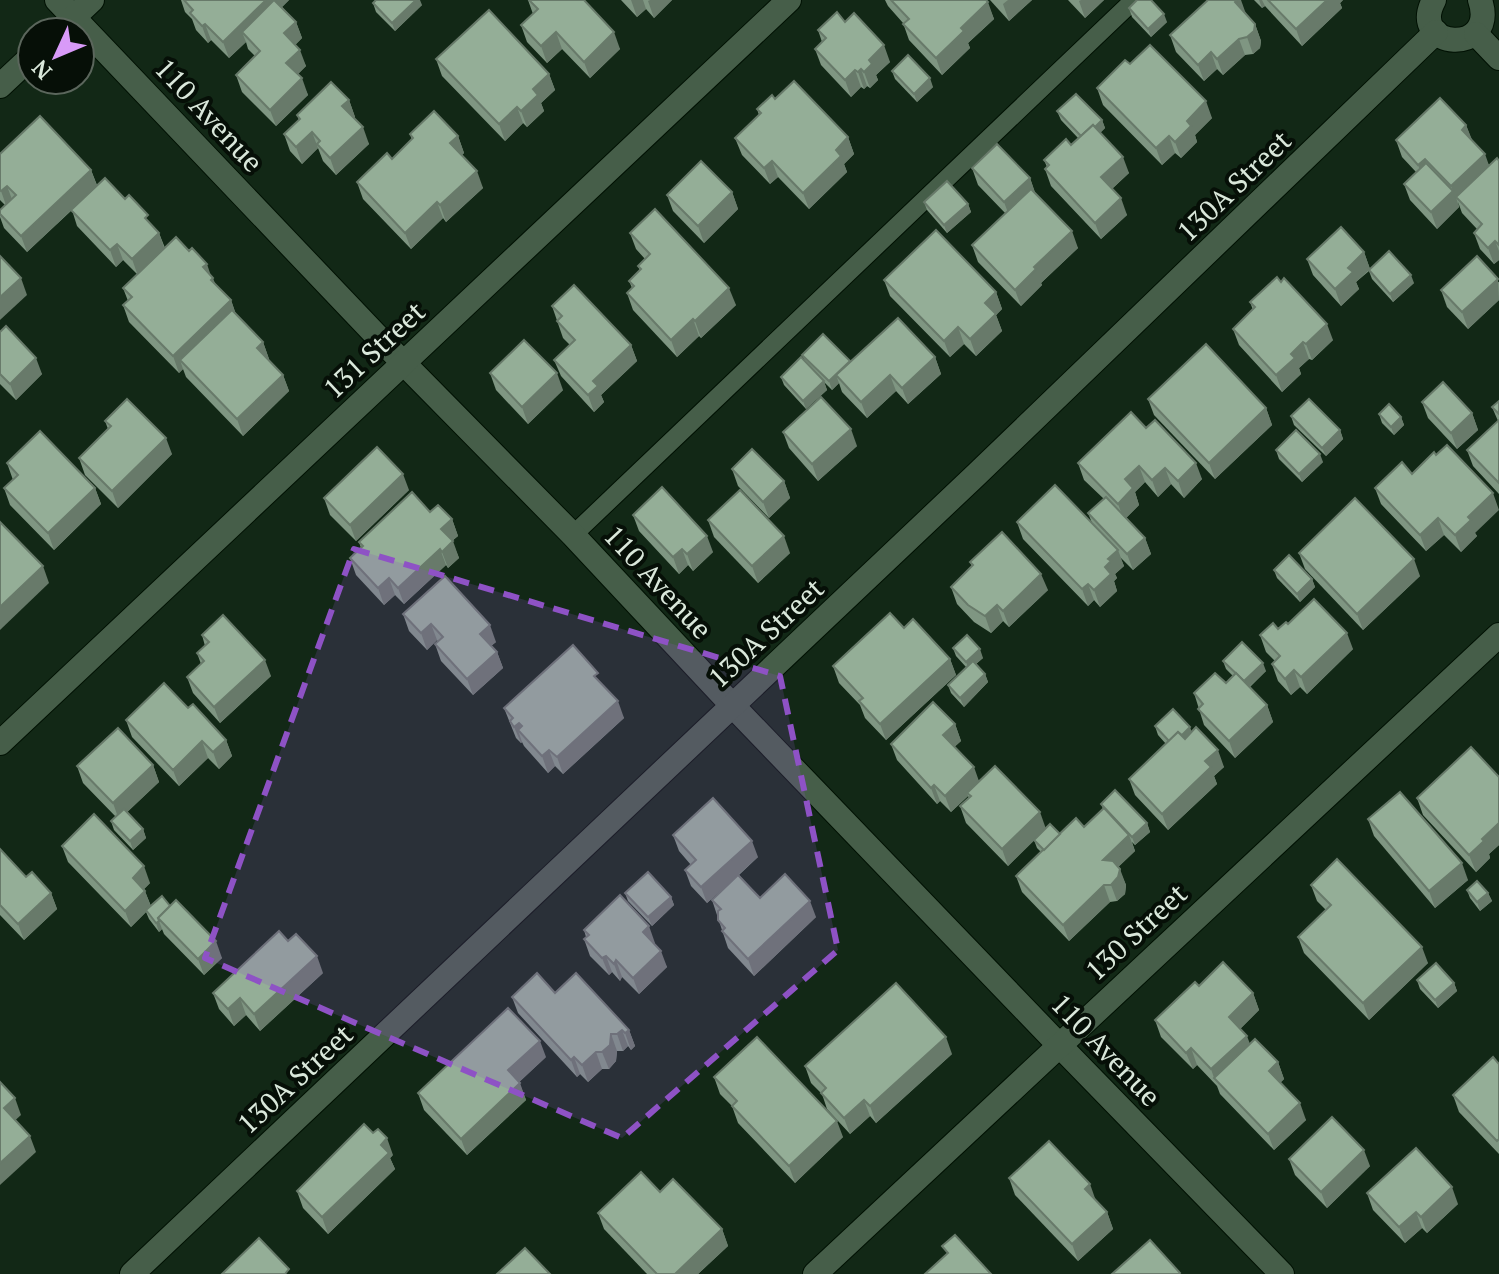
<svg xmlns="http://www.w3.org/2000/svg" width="1499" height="1274" font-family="'PT Serif',serif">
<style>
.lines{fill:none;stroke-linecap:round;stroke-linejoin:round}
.service-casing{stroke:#001103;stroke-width:20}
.minor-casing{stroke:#001103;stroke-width:26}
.service{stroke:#465e49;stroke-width:18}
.minor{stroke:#465e49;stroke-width:24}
.wall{fill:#7f9682}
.shaded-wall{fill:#687a6a}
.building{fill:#94ae97;stroke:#687a6a;stroke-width:2}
.marked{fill:#8e52c5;fill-opacity:0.2;stroke:#8e52c5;stroke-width:6;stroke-dasharray:16 10;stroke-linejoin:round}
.labels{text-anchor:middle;stroke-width:8;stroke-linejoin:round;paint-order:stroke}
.street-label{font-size:28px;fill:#dae8db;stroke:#060f07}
</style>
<rect width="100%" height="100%" fill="#122816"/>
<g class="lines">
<!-- service casing -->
<g class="service-casing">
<path id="service" d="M573 535 1134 0"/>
</g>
<!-- minor casing -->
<g class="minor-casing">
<g id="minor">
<path d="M57 0 375 334 573 535 733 706 1059 1045 1282 1274"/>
<path d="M1434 0C1407 50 1499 56 1480 0"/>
<path d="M58 32 92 0"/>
<path d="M1476 34 1499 58"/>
<path d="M0 86 32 56"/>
<path d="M0 743 789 0"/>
<path d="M132 1274 976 475 1436 32"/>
<path d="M815 1274 1499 635"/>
</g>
</g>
<!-- service -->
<use href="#service" class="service"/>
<!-- minor -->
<use href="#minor" class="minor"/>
</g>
<!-- wall -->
<g class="wall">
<path d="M181 0H289L282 7 296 22 302 38 295 45 306 66 298 74 308 95 276 126 242 92 236 75 255 56 248 49 246 42 229 58 211 40 208 43 196 30 192 19 185 12Z"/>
<path d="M528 0H584L620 49 590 78 562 49 547 63 527 42 521 25 533 14Z"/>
<path d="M621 0H672L654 18 646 9 637 17Z"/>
<path d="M885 0H986L994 19 968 43 970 48 942 75 909 40 903 23 888 6Z"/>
<path d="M990 0H1032L1009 21Z"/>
<path d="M1068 0H1104L1085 18Z"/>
<path d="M1254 0H1343L1340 3 1342 8 1302 46 1265 6 1262 8Z"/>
<path d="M373 3 422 5 395 31 376 12Z"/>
<path d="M1129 8 1167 22 1151 37 1132 17Z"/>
<path d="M1246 14 1255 24 1261 41 1260 48 1253 54 1245 55 1223 75 1217 69 1204 81 1176 52 1170 35Z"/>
<path d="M845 22 890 62 876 75 878 80 870 88 867 86 864 89 861 87 851 97 821 65 815 49 822 42 818 30Z"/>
<path d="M436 59 549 74 555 90 541 103 544 111 527 127 523 123 505 141 442 76Z"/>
<path d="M1130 64 1212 118 1195 135 1197 142 1181 158 1175 153 1162 165 1103 105 1097 88Z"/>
<path d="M892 71 933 87 917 102 895 79Z"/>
<path d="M775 99 848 137 854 154 844 164 847 172 809 209 778 177 770 184 742 155 735 138 759 115 757 109Z"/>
<path d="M349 100 355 117 354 118 369 144 336 175 323 161 318 148 302 164 290 151 284 134 299 120 297 115Z"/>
<path d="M1057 111 1102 120 1105 128 1100 133 1129 173 1112 189 1127 215 1101 239 1051 186 1045 169 1047 167 1044 160 1071 145 1078 138 1061 120Z"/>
<path d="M1466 125 1472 141 1489 165 1499 161V260L1494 264 1480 249 1474 233 1477 229 1462 213 1458 202 1459 207 1437 229 1410 200 1404 184 1416 172 1402 157 1396 140Z"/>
<path d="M410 134 458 136 464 153 462 155 483 188 446 222 443 218 411 249 363 199 357 182 392 159 412 140Z"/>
<path d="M0 154 91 170 97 185 152 226 159 233 165 248 211 276 215 284 231 300 236 315 263 342 269 359 268 360 283 375 289 391 243 436 186 377 183 369 179 373 129 322 123 305 128 301 123 288 137 274 123 260 116 267 77 226 72 210 27 252 4 228 0 217V210L5 205 0 200Z"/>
<path d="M972 168 1030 178 1035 193 1078 248 1041 283 1042 285 1021 306 978 262 972 245 1006 214 978 185Z"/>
<path d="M732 192 738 209 704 243 673 211 667 195Z"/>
<path d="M924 202 968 204 971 212 947 233 927 210Z"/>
<path d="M630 233 736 305 701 338 699 336 677 357 633 310 627 293 632 288 629 281 640 271 638 266 645 259 636 249Z"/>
<path d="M1364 252 1370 269 1414 283 1393 302 1372 279 1369 271 1356 282 1359 289 1341 306 1313 275 1307 259Z"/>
<path d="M884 280 996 292 1002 309 996 315 1002 331 976 356 964 344 950 357 890 296Z"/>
<path d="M1499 282V300L1468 329 1447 307 1441 290Z"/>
<path d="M1250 302 1333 340 1312 360 1309 359 1299 368 1301 374 1282 392 1239 345 1233 329 1253 310Z"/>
<path d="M552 306 631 345 637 361 601 395 604 402 594 412 561 376 554 360 570 345 563 338Z"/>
<path d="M0 332 42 374 16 400 0 384Z"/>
<path d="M802 355 850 361V362L935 357 941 374 908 404 896 391 867 418 842 392 839 383 832 390 824 382 827 390 806 409 784 385 781 377 805 361Z"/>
<path d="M490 373 563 390 528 424 496 390Z"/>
<path d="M1148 399 1266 408 1272 425 1215 479 1154 415Z"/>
<path d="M1499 401V494L1473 466 1467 450 1498 421 1492 407Z"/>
<path d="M1422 402 1472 413 1478 430 1457 449 1428 418Z"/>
<path d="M1379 414 1401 417 1404 425 1394 435 1382 423Z"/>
<path d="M1291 416 1340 430 1343 439 1326 456 1294 425Z"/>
<path d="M105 421 172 454 118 508 85 475 79 458 108 429Z"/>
<path d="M1146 428 1202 479 1184 498 1171 484 1158 497 1145 482 1135 492 1139 505 1126 518 1145 538 1151 554 1133 570 1120 557 1124 566 1115 574 1117 578 1114 581 1117 591 1100 607 1094 600 1088 606 1023 539 1017 522 1092 523 1088 513 1104 499 1084 480 1078 463Z"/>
<path d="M783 432 857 446 818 481 789 448Z"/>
<path d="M1276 450 1323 462 1302 482 1279 459Z"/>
<path d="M7 463 95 488 101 504 54 550 10 505 4 488 13 480Z"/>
<path d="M732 469 784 481 790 498 769 518 738 486Z"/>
<path d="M1412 474 1475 533 1477 536 1461 552 1444 535 1426 551 1381 504 1375 488Z"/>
<path d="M409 490 356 541 330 515 324 498Z"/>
<path d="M430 512 452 519 458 536 452 541 459 558 448 568 446 565 404 604 395 595 384 605 356 575 350 558 361 548 359 542Z"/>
<path d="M633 515 713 552 693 571 688 565 679 574 639 531Z"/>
<path d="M708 520 790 553 758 583 714 537Z"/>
<path d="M1299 553 1420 576 1363 630 1305 569Z"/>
<path d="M970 562 1048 590 1009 627 1003 621 991 633 974 622 957 604 951 587 972 567Z"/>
<path d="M1274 570 1312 579 1315 587 1300 602 1277 578Z"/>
<path d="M403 614 496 642 491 646 497 652 503 668 473 695 441 661 435 644 438 642 437 640 427 650 409 631Z"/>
<path d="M1288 624 1353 649 1307 694 1300 687 1291 695 1278 681 1272 664 1275 661 1266 652 1260 635Z"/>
<path d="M904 628 950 659 956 675 886 740 865 718 860 705 839 683 833 666Z"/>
<path d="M202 635 271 676 220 723 193 693 187 677 201 664 197 653 205 646Z"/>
<path d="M953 648 983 658 976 664 985 674 988 682 964 707 951 693 948 685 966 667 956 656Z"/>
<path d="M1223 661 1266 671 1250 687 1267 705 1273 722 1235 758 1204 725 1194 693 1226 683 1233 676 1226 669Z"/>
<path d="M602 684 624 718 563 774 555 766 548 773 524 746 522 742 521 743 516 738 504 708Z"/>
<path d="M126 720 226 740 232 756 219 769 208 758 179 786 132 737Z"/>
<path d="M955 724 961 741 954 747 979 781 1045 828 1060 834 1084 827 1103 809 1101 804 1147 823 1150 832 1135 845 1132 842 1135 851 1118 867 1126 885 1125 894 1117 901 1110 902 1069 941 1022 892 1016 876 1041 852 1037 848 1034 840 1008 866 966 823 960 806 969 798 968 796 951 812 940 801 937 804 897 760 891 744Z"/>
<path d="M1155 726 1192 732 1224 767 1214 776 1217 784 1168 830 1135 795 1129 779 1166 744 1158 735Z"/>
<path d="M153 765 159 782 127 812 143 829 146 838 133 850 114 830 111 821 116 817 83 783 77 766Z"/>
<path d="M1499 777V845L1489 854 1490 858 1476 872 1423 815 1417 798Z"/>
<path d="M1368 819 1468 880 1435 908 1374 836Z"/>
<path d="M673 835 758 857 739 875 760 898 816 917 754 976 728 948 712 900 727 885 707 903 691 886 685 870 691 865 679 851Z"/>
<path d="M62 846 150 883 144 889 151 906H170L222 958 204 975 164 934 162 929 159 932 149 919 146 912 131 927 68 862Z"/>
<path d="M0 849 26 877 51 893 57 909 24 940 0 915Z"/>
<path d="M1311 885 1428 963 1369 1020 1304 953 1298 937 1326 910 1317 901Z"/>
<path d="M1467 890 1488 893 1492 901 1480 911 1470 898Z"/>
<path d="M625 893 671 897 674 905 652 926 628 901Z"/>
<path d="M584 930 655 943 654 944 667 967 639 994 622 977 620 981 612 972 609 975 590 956 584 939 586 937Z"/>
<path d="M323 973 260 1031 246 1015 234 1026 219 1009 213 993Z"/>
<path d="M1417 980 1454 983 1457 991 1438 1008 1420 989Z"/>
<path d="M1199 986 1253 993 1259 1010 1240 1029 1250 1044 1278 1062 1284 1079 1280 1083 1306 1120 1274 1150 1220 1094 1217 1086 1197 1065 1193 1069 1161 1037 1155 1020Z"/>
<path d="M555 993 629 1030 635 1046 631 1050 628 1046 623 1051H617L616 1061 609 1069H602L588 1082 580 1074 577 1077 518 1013 512 997Z"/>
<path d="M952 1054 876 1123 870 1116 850 1134 827 1109 822 1094 811 1083 805 1066Z"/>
<path d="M546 1057 519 1082 526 1100 467 1155 424 1110 418 1093Z"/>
<path d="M1499 1064V1154L1459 1112 1453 1095Z"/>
<path d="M714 1077 843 1137 795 1183 738 1123 732 1106 720 1094Z"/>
<path d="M393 1155 390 1158 395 1169 328 1234 303 1208 297 1191Z"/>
<path d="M1289 1159 1370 1166 1327 1208 1295 1175Z"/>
<path d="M1009 1178 1096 1201 1107 1212 1113 1229 1078 1261 1015 1195Z"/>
<path d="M660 1192 722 1229 728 1246 698 1274H647L604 1229 598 1213Z"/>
<path d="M1367 1193 1458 1204 1427 1233 1422 1228 1405 1243 1373 1210Z"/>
</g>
<!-- shaded-wall -->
<g class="shaded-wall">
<path d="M266 0H289L249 39 242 32 246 42 229 58 223 42Z"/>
<path d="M416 0H420L422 5 395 31 392 23Z"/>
<path d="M631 0H643L646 9 637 17Z"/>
<path d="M650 0H672L654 18 648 1Z"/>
<path d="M1008 0H1032L1009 21 1003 4Z"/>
<path d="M1081 0H1104L1085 18 1079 1Z"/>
<path d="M1237 0H1241L1246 14 1235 2Z"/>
<path d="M1259 0H1262L1265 6 1262 8Z"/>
<path d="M1327 0H1343L1340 3 1342 8 1302 46 1296 29Z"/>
<path d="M988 2 994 19 968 43 970 48 942 75 936 58 961 28Z"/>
<path d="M1164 14 1167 22 1151 37 1148 29Z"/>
<path d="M296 22 302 38 290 50 284 33Z"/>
<path d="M205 24 211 40 208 43 202 26Z"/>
<path d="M1255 24 1261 41 1260 48 1253 54 1247 37Z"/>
<path d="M556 32 562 49 547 63 541 46Z"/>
<path d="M614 32 620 49 590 78 584 62Z"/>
<path d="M1239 39 1245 55 1223 75 1217 59Z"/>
<path d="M884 45 890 62 876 75 878 80 870 88 864 72 869 60Z"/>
<path d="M300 50 306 66 292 80 286 63Z"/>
<path d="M1211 52 1217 69 1204 81 1198 65Z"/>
<path d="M861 69 867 86 864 89 858 72Z"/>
<path d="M855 70 861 87 851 97 845 80Z"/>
<path d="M549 74 555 90 541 103 544 111 527 127 521 111 533 89Z"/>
<path d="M302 78 308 95 276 126 270 110Z"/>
<path d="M930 78 933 87 917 102 914 94Z"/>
<path d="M349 100 355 117 348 123 342 106Z"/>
<path d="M1206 101 1212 118 1195 135 1197 142 1181 158 1175 142 1187 121Z"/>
<path d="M517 107 523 123 505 141 499 124Z"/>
<path d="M1102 120 1105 128 1086 146 1083 138Z"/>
<path d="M1466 125 1473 142 1462 130Z"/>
<path d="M363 127 369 144 336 175 330 158Z"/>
<path d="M312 132 318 148 302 164 296 147Z"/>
<path d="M458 136 464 153 456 160 450 143Z"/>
<path d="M1169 136 1175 153 1162 165 1156 148Z"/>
<path d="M848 137 854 154 844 164 847 172 809 209 803 193 836 150Z"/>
<path d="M1485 154 1491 171 1456 197 1459 207 1437 229 1431 212 1453 191 1451 186Z"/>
<path d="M1123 157 1129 173 1107 193 1101 177Z"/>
<path d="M1425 159 1431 175 1424 181 1418 165Z"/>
<path d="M772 161 778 177 770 184 764 168Z"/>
<path d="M91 170 97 186 27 252 21 236Z"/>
<path d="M477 171 483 188 446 222 440 205Z"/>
<path d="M1030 178 1036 195 1010 218 1004 202Z"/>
<path d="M7 186 13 202 7 208 1 191Z"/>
<path d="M732 192 738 209 704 243 698 226Z"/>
<path d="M1121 198 1127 215 1101 239 1095 223Z"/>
<path d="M437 202 443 218 411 249 405 233Z"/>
<path d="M968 204 971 212 947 233 944 225Z"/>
<path d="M1072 231 1078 248 1041 283 1042 285 1021 306 1015 290 1034 267Z"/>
<path d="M159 233 165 250 138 276 132 259Z"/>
<path d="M1495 241 1499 251V260L1494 264 1488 248Z"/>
<path d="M117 244 123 260 116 267 110 250Z"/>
<path d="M1364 252 1370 269 1356 282 1359 289 1341 306 1335 289 1348 268Z"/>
<path d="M207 264 212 279 213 278 219 294 203 267Z"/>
<path d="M1411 275 1414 283 1393 302 1390 294Z"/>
<path d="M21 278 27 295 0 320V297Z"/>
<path d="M1498 279 1499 300 1468 329 1462 312Z"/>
<path d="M729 288 736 305 701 338 695 321Z"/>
<path d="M996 292 1002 309 996 315 1002 331 976 356 970 339 985 303Z"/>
<path d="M231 300 237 317 180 360 183 369 179 373 173 356Z"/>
<path d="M693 319 699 336 677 357 671 340Z"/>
<path d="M1327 324 1333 340 1312 360 1306 344Z"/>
<path d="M958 327 964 344 950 357 944 341Z"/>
<path d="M263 342 269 359 263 365 257 348Z"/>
<path d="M1303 342 1309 359 1299 368 1301 374 1282 392 1276 375 1291 354Z"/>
<path d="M631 345 637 361 601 395 604 402 594 412 588 395 593 381Z"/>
<path d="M935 357 941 374 908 404 902 388Z"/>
<path d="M36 358 42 374 16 400 10 384Z"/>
<path d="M850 361 853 369 836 375 839 383 832 390 829 381Z"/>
<path d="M557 373 563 390 528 424 522 407Z"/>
<path d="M283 375 289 391 243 436 237 419Z"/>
<path d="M890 375 896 391 867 418 861 402Z"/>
<path d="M824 381 827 390 806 409 803 401Z"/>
<path d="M1266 408 1272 425 1215 479 1209 463Z"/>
<path d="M1472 413 1478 430 1457 449 1451 433Z"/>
<path d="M1401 417 1404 425 1394 435 1391 427Z"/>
<path d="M851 429 857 446 818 481 812 464Z"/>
<path d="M1340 430 1343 439 1326 456 1322 448Z"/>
<path d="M166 438 172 454 118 508 112 491Z"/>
<path d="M1320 454 1323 462 1302 482 1299 474Z"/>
<path d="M1196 463 1202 479 1184 498 1178 481Z"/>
<path d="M1139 466 1145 482 1135 492 1139 505 1124 520 1118 504 1125 479Z"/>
<path d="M1165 468 1171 484 1158 497 1152 480Z"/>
<path d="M403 474 409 490 356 541 350 525Z"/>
<path d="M784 481 790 498 769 518 763 502Z"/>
<path d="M95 488 101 504 54 550 48 533Z"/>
<path d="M1493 493 1499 510 1475 533 1477 536 1461 552 1455 535 1468 517Z"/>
<path d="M1438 518 1444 535 1426 551 1420 535Z"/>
<path d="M452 519 458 536 447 545 441 529Z"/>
<path d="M707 536 713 552 693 571 687 554Z"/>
<path d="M784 536 790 553 758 583 752 566Z"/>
<path d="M1145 538 1151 554 1133 570 1127 554Z"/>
<path d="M453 541 459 558 448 568 442 552Z"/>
<path d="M440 549 446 565 404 604 398 588Z"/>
<path d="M682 549 688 565 679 574 673 557Z"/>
<path d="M1118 550 1124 566 1115 574 1117 578 1114 581 1117 591 1100 607 1094 590 1108 559Z"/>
<path d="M1414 559 1420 576 1363 630 1357 614Z"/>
<path d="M43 566 49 583 0 630V607Z"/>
<path d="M1041 574 1048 590 1009 627 1003 611Z"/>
<path d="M389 578 395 595 384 605 378 588Z"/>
<path d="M1312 579 1315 587 1300 602 1297 594Z"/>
<path d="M1088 584 1094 600 1088 606 1082 589Z"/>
<path d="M997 605 1003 621 991 633 985 616Z"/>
<path d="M431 624 437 640 427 650 421 633Z"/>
<path d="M490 625 496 642 486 650 480 634Z"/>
<path d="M1347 633 1353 649 1307 694 1301 677Z"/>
<path d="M980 649 983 658 969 670 966 662Z"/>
<path d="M497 652 503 668 473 695 467 679Z"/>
<path d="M950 659 956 675 886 740 880 724Z"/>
<path d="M265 660 271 676 220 723 214 707Z"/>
<path d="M1263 663 1266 671 1246 690 1243 682Z"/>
<path d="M1294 670 1300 687 1291 695 1285 679Z"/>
<path d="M985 674 988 682 964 707 960 698Z"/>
<path d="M618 701 624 718 563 774 557 757Z"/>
<path d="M1267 705 1273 722 1235 758 1229 741Z"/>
<path d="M519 723 524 737 518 730 522 742 521 743 514 727Z"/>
<path d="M955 724 961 741 949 752 943 735Z"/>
<path d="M1190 727 1193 735 1172 745Z"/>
<path d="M226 740 232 756 219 769 213 752Z"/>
<path d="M202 741 208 758 179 786 173 770Z"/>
<path d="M549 750 555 766 548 773 542 756Z"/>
<path d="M1218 750 1224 767 1214 776 1217 784 1168 830 1162 814 1205 761Z"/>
<path d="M153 765 159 782 119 820 113 803Z"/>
<path d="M974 767 980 784 967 793 968 796 951 812 945 796Z"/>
<path d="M934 785 940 801 937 804 931 788Z"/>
<path d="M1040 812 1046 829 1008 866 1002 849Z"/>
<path d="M1147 823 1150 832 1135 845 1132 837Z"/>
<path d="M1498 824 1499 827V845L1489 854 1490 858 1476 872 1469 855 1482 839Z"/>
<path d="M143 829 146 838 133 850 130 841Z"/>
<path d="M1129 835 1135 851 1109 876 1103 860Z"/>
<path d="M752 841 758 857 707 903 701 887Z"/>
<path d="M1462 863 1468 880 1435 908 1429 891Z"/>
<path d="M144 866 150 883 139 894 133 878Z"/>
<path d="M1120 869 1126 885 1125 894 1117 901 1111 885Z"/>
<path d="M1104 885 1110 902 1069 941 1063 925Z"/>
<path d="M145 891 151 907 131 927 125 911Z"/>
<path d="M51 893 57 909 24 940 18 924Z"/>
<path d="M1488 893 1492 901 1480 911 1477 902Z"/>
<path d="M671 897 674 905 652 926 648 917Z"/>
<path d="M810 901 816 917 754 976 748 959Z"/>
<path d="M159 921 162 929 159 932 156 923Z"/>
<path d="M649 926 655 943 649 949 643 932Z"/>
<path d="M216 941 222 958 204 975 198 959Z"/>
<path d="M1422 947 1428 963 1369 1020 1363 1003Z"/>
<path d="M661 951 667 967 639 994 633 978Z"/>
<path d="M317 956 323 973 260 1031 254 1014Z"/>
<path d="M606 956 612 972 609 975 602 958Z"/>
<path d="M616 960 622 977 620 981 614 964Z"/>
<path d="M1454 983 1457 991 1438 1008 1435 1000Z"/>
<path d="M1253 993 1259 1010 1235 1034 1229 1017Z"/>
<path d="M240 998 246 1015 234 1026 228 1009Z"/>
<path d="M622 1030 628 1046 623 1051 617 1034Z"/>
<path d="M629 1030 635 1046 631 1050 625 1033Z"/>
<path d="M611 1034 617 1051 616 1061 609 1069 602 1052Z"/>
<path d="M1247 1036 1253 1052 1214 1078 1211 1069Z"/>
<path d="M946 1037 952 1054 876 1123 870 1106Z"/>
<path d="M540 1041 546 1057 514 1087 508 1070Z"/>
<path d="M1191 1048 1197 1065 1193 1069 1186 1053Z"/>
<path d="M596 1052 602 1069 588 1082 582 1065Z"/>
<path d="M574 1057 580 1074 577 1077 571 1060Z"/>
<path d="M1278 1062 1284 1079 1275 1088 1269 1071Z"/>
<path d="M520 1083 526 1100 467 1155 461 1139Z"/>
<path d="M15 1098 21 1115 10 1125 4 1108Z"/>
<path d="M864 1100 870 1116 850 1134 844 1118Z"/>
<path d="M1300 1103 1306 1120 1274 1150 1268 1134Z"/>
<path d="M837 1121 843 1137 795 1183 789 1166Z"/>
<path d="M30 1136 36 1152 0 1185V1163Z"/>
<path d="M387 1138 393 1155 390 1158 395 1169 328 1234 322 1217Z"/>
<path d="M1364 1150 1370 1166 1327 1208 1321 1192Z"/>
<path d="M1090 1184 1096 1201 1085 1189Z"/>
<path d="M1452 1187 1458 1204 1427 1233 1421 1217Z"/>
<path d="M1107 1212 1113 1229 1078 1261 1072 1244Z"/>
<path d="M1416 1212 1422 1228 1405 1243 1399 1227Z"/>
<path d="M722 1229 728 1246 698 1274H675Z"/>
</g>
<!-- building -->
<g class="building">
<path d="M184 0H266L223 42 205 24 202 26 190 13 193 10Z"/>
<path d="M274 0 296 22 284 33 300 50 286 63 302 78 270 110 236 75 260 51 242 32Z"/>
<path d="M376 0H416L392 23 373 3Z"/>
<path d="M529 0H584L614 32 584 62 556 32 541 46 521 25 538 9Z"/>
<path d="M891 0H986L988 2 961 28 964 31 936 58 903 24 909 19Z"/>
<path d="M1137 0H1151L1164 14 1148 29 1129 8Z"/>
<path d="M1208 0H1237L1235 2 1255 24 1254 31 1247 37 1239 39 1217 59 1211 52 1198 65 1170 35Z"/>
<path d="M1268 0H1327L1296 29Z"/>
<path d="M489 10 549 74 533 89 538 95 521 111 517 107 499 124 436 59Z"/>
<path d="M837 12 845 22 854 13 884 45 869 60 872 64 864 72 861 69 858 72 855 70 845 80 815 49 826 38 818 30Z"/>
<path d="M1150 45 1206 101 1187 121 1191 126 1175 142 1169 136 1156 148 1097 88 1125 60 1130 64Z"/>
<path d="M908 55 930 78 914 94 892 71Z"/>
<path d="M794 81 848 137 836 150 841 156 803 193 772 161 764 168 735 138 761 113 757 109 772 95 775 99Z"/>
<path d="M331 82 349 100 342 106 363 127 330 158 317 144 320 141 312 132 296 147 284 134 300 119 297 115Z"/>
<path d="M1076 94 1102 120 1095 127 1093 125 1081 136 1057 111Z"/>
<path d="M1440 98 1466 125 1462 130 1485 154 1451 186 1425 159 1418 165 1396 140Z"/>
<path d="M434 111 458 136 450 143 477 171 440 205 437 202 405 233 357 182 387 153 392 159 413 138 410 134Z"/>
<path d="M40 116 91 170 21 236 0 214V210L16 195 7 186 1 191 0 190V154Z"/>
<path d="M1093 125 1123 157 1101 177 1121 198 1095 223 1045 169 1049 165 1044 160 1066 139 1071 145Z"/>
<path d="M997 144 1030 178 1004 202 972 168Z"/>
<path d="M1497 158 1499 161V245L1495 241 1488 248 1474 233 1482 224 1456 197Z"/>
<path d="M701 161 732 192 698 226 667 195Z"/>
<path d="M1426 163 1453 191 1431 212 1404 184Z"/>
<path d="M105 178 125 199 129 195 148 215 145 218 159 233 132 259 117 244 110 250 71 210Z"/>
<path d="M947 181 968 204 944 225 924 202Z"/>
<path d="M1031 189 1072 231 1034 267 1036 269 1015 290 972 245Z"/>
<path d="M655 209 729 288 695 321 693 319 671 340 627 293 634 286 629 281 641 269 638 266 650 254 630 233Z"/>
<path d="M1341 227 1364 252 1348 268 1353 272 1335 289 1307 259Z"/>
<path d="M936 230 996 292 985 303 996 314 970 339 958 327 944 341 884 280Z"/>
<path d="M176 237 189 251 192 248 207 264 203 267 213 278 211 280 231 300 173 356 123 305 132 297 123 288Z"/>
<path d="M1389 251 1411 275 1390 294 1369 270Z"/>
<path d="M0 256 21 278 0 297Z"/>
<path d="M1477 256 1498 279 1462 312 1441 290Z"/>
<path d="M1277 277 1281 282 1284 278 1327 324 1306 344 1303 342 1291 354 1295 358 1276 375 1233 329 1255 307 1250 302Z"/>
<path d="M574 285 631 345 593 381 598 386 588 395 554 360 575 340 557 321 562 316 552 306Z"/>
<path d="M232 310 263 342 257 348 283 375 237 419 180 360Z"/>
<path d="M898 318 935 357 902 388 890 375 861 402 836 375Z"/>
<path d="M6 326 36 358 10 384 0 374V332Z"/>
<path d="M823 334 850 361 829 381 802 355Z"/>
<path d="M524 340 557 373 522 407 490 373Z"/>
<path d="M1206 344 1266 408 1209 463 1148 399Z"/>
<path d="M801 357 824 381 803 401 781 377Z"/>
<path d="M1443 382 1472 413 1451 433 1422 402Z"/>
<path d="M821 397 851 429 812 464 783 432Z"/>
<path d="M127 399 166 438 112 491 79 458 111 426 105 421Z"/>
<path d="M1309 399 1340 430 1322 448 1291 416Z"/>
<path d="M1499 401V414L1492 407Z"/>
<path d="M1389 404 1401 417 1391 427 1379 414Z"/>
<path d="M1131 412 1146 428 1155 420 1196 463 1178 481 1165 468 1152 480 1139 466 1125 479 1133 488 1118 504 1078 463Z"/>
<path d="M1499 420V483L1467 450Z"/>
<path d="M1296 430 1320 454 1299 474 1276 450Z"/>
<path d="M40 431 95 488 48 533 4 488 18 475 7 463Z"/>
<path d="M1447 445 1493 493 1468 517 1471 520 1455 535 1438 518 1420 535 1375 488 1402 462 1412 474 1434 452 1436 455Z"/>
<path d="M377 447 403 474 350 525 324 498Z"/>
<path d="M752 449 784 481 763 502 732 469Z"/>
<path d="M1055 485 1118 550 1108 559 1111 561 1105 567 1111 574 1094 590 1088 584 1082 589 1017 522Z"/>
<path d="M662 487 707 536 687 554 682 549 673 557 633 515Z"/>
<path d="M740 490 784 536 752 566 708 520Z"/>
<path d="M412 492 430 512 438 505 452 519 441 529 453 541 442 552 440 549 398 588 389 578 378 588 350 558 363 546 359 542Z"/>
<path d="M1106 497 1145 538 1127 554 1088 513Z"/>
<path d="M1355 498 1414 559 1357 614 1299 553Z"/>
<path d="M0 522 43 566 0 607Z"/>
<path d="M1002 532 1041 574 1003 611 997 605 985 616 968 605 951 587 973 565 970 562Z"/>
<path d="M1289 555 1312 579 1297 594 1274 570Z"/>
<path d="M445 576 490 625 480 634 497 652 467 679 435 644 443 637 431 624 421 633 403 614Z"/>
<path d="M1314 599 1347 633 1301 677 1294 670 1285 679 1272 664 1280 656 1260 635 1273 623 1278 629 1286 622 1288 624Z"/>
<path d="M890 613 904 628 913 619 950 659 880 724 859 701 863 698 833 666Z"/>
<path d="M223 615 265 660 214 707 187 677 204 661 197 653 209 642 202 635Z"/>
<path d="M967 635 980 649 966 662 953 648Z"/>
<path d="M1242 642 1263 663 1244 681 1223 661Z"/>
<path d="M573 645 598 673 594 676 618 701 557 757 549 750 542 756 518 730 522 726 519 723 514 727 510 721 513 718 504 708Z"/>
<path d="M973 661 985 674 960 698 948 685Z"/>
<path d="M1215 673 1226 683 1236 673 1267 705 1229 741 1198 709 1203 704 1194 693Z"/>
<path d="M164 683 188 708 193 704 226 740 213 752 202 741 173 770 126 720Z"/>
<path d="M933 702 955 724 943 735 974 767 945 796 934 785 931 788 891 744Z"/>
<path d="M1173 709 1190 727 1182 735 1178 732 1169 741 1155 726Z"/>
<path d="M1196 727 1218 750 1205 761 1211 767 1162 814 1129 779 1178 732 1185 739Z"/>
<path d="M118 728 153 765 113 803 77 766Z"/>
<path d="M1471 747 1499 777V825L1498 824 1482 839 1484 841 1469 855 1417 798Z"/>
<path d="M995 766 1040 812 1002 849 960 806 971 796 967 793Z"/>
<path d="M1115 790 1147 823 1132 837 1101 804Z"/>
<path d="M1400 792 1462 863 1429 891 1368 819Z"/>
<path d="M713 798 752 841 701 887 685 870 696 860 673 835Z"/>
<path d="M1104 808 1129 835 1103 860 1113 861 1120 869 1118 877 1111 885H1104L1063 925 1016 876 1076 818 1084 827Z"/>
<path d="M124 809 143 829 130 841 111 821Z"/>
<path d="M94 814 144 866 133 878 145 891 125 911 62 846Z"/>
<path d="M1050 824 1060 834 1044 850 1034 840Z"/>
<path d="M0 849 26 877 32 872 51 893 18 924 0 905Z"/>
<path d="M1337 859 1422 947 1363 1003 1298 937 1331 905 1311 885Z"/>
<path d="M648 872 671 897 648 917 625 893Z"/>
<path d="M785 874 810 901 748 959 722 931 725 928 718 920V911L721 909 712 900 738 875 760 898Z"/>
<path d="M1477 881 1488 893 1477 902 1467 890Z"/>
<path d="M620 895 649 926 643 932 661 951 633 978 616 960 614 964 606 956 602 958 584 939 589 935 584 930Z"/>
<path d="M162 896 170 906 158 918 159 921 156 923 146 910Z"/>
<path d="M176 900 216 941 198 959 158 918Z"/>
<path d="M279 931 288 941 296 934 317 956 254 1014 240 998 228 1009 213 993Z"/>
<path d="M1223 962 1253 993 1229 1017 1247 1036 1211 1069 1191 1048 1186 1053 1155 1020 1195 982 1199 986Z"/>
<path d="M1436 963 1454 983 1435 1000 1417 980Z"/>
<path d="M537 973 555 993 576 973 629 1030 625 1033 622 1030 617 1034H611L610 1045 602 1052H596L582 1065 574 1057 571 1060 512 997Z"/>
<path d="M896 983 946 1037 870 1106 864 1100 844 1118 821 1093 826 1088 805 1066Z"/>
<path d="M508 1008 540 1041 508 1070 520 1083 461 1139 418 1093Z"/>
<path d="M757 1037 837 1121 789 1166 732 1106 737 1101 714 1077Z"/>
<path d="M1255 1039 1278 1062 1269 1071 1300 1103 1268 1134 1214 1078Z"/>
<path d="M1493 1057 1499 1064V1139L1497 1141 1453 1095Z"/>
<path d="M0 1082 15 1098 4 1108 30 1136 0 1163Z"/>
<path d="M1332 1117 1364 1150 1321 1192 1289 1159Z"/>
<path d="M364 1124 373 1133 378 1129 387 1138 381 1145 389 1153 322 1217 297 1191Z"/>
<path d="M1049 1141 1090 1184 1085 1189 1107 1212 1072 1244 1009 1178Z"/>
<path d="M1416 1148 1452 1187 1421 1217 1416 1212 1399 1227 1367 1193Z"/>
<path d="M641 1172 660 1192 673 1179 722 1229 675 1274H657L598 1213Z"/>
<path d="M955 1235 991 1274H925L948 1253 942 1246Z"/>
<path d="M259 1238 289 1269 285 1274H222Z"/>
<path d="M1150 1240 1180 1273 1179 1274H1112Z"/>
<path d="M525 1248 550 1274H497Z"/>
</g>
<!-- marked area -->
<path class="marked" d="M354 549 780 676 838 950 622 1138 205 958Z"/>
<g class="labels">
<!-- street labels -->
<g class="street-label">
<text transform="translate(209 115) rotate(47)" y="10">110 Avenue</text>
<text transform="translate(1234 186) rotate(-44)" y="10">130A Street</text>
<text transform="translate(374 350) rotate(-43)" y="10">131 Street</text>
<text transform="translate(658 582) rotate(47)" y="10">110 Avenue</text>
<text transform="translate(766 633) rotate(-43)" y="10">130A Street</text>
<text transform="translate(1136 932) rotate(-43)" y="10">130 Street</text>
<text transform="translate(1106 1050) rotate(46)" y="10">110 Avenue</text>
<text transform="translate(295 1079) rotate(-43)" y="10">130A Street</text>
</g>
</g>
<!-- north arrow -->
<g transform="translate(56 56) rotate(226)"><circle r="38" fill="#060f07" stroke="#5b665c" stroke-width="2"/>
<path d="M0-6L14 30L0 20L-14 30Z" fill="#d89af8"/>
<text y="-12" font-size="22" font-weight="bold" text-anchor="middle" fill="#dae8db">N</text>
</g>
</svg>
